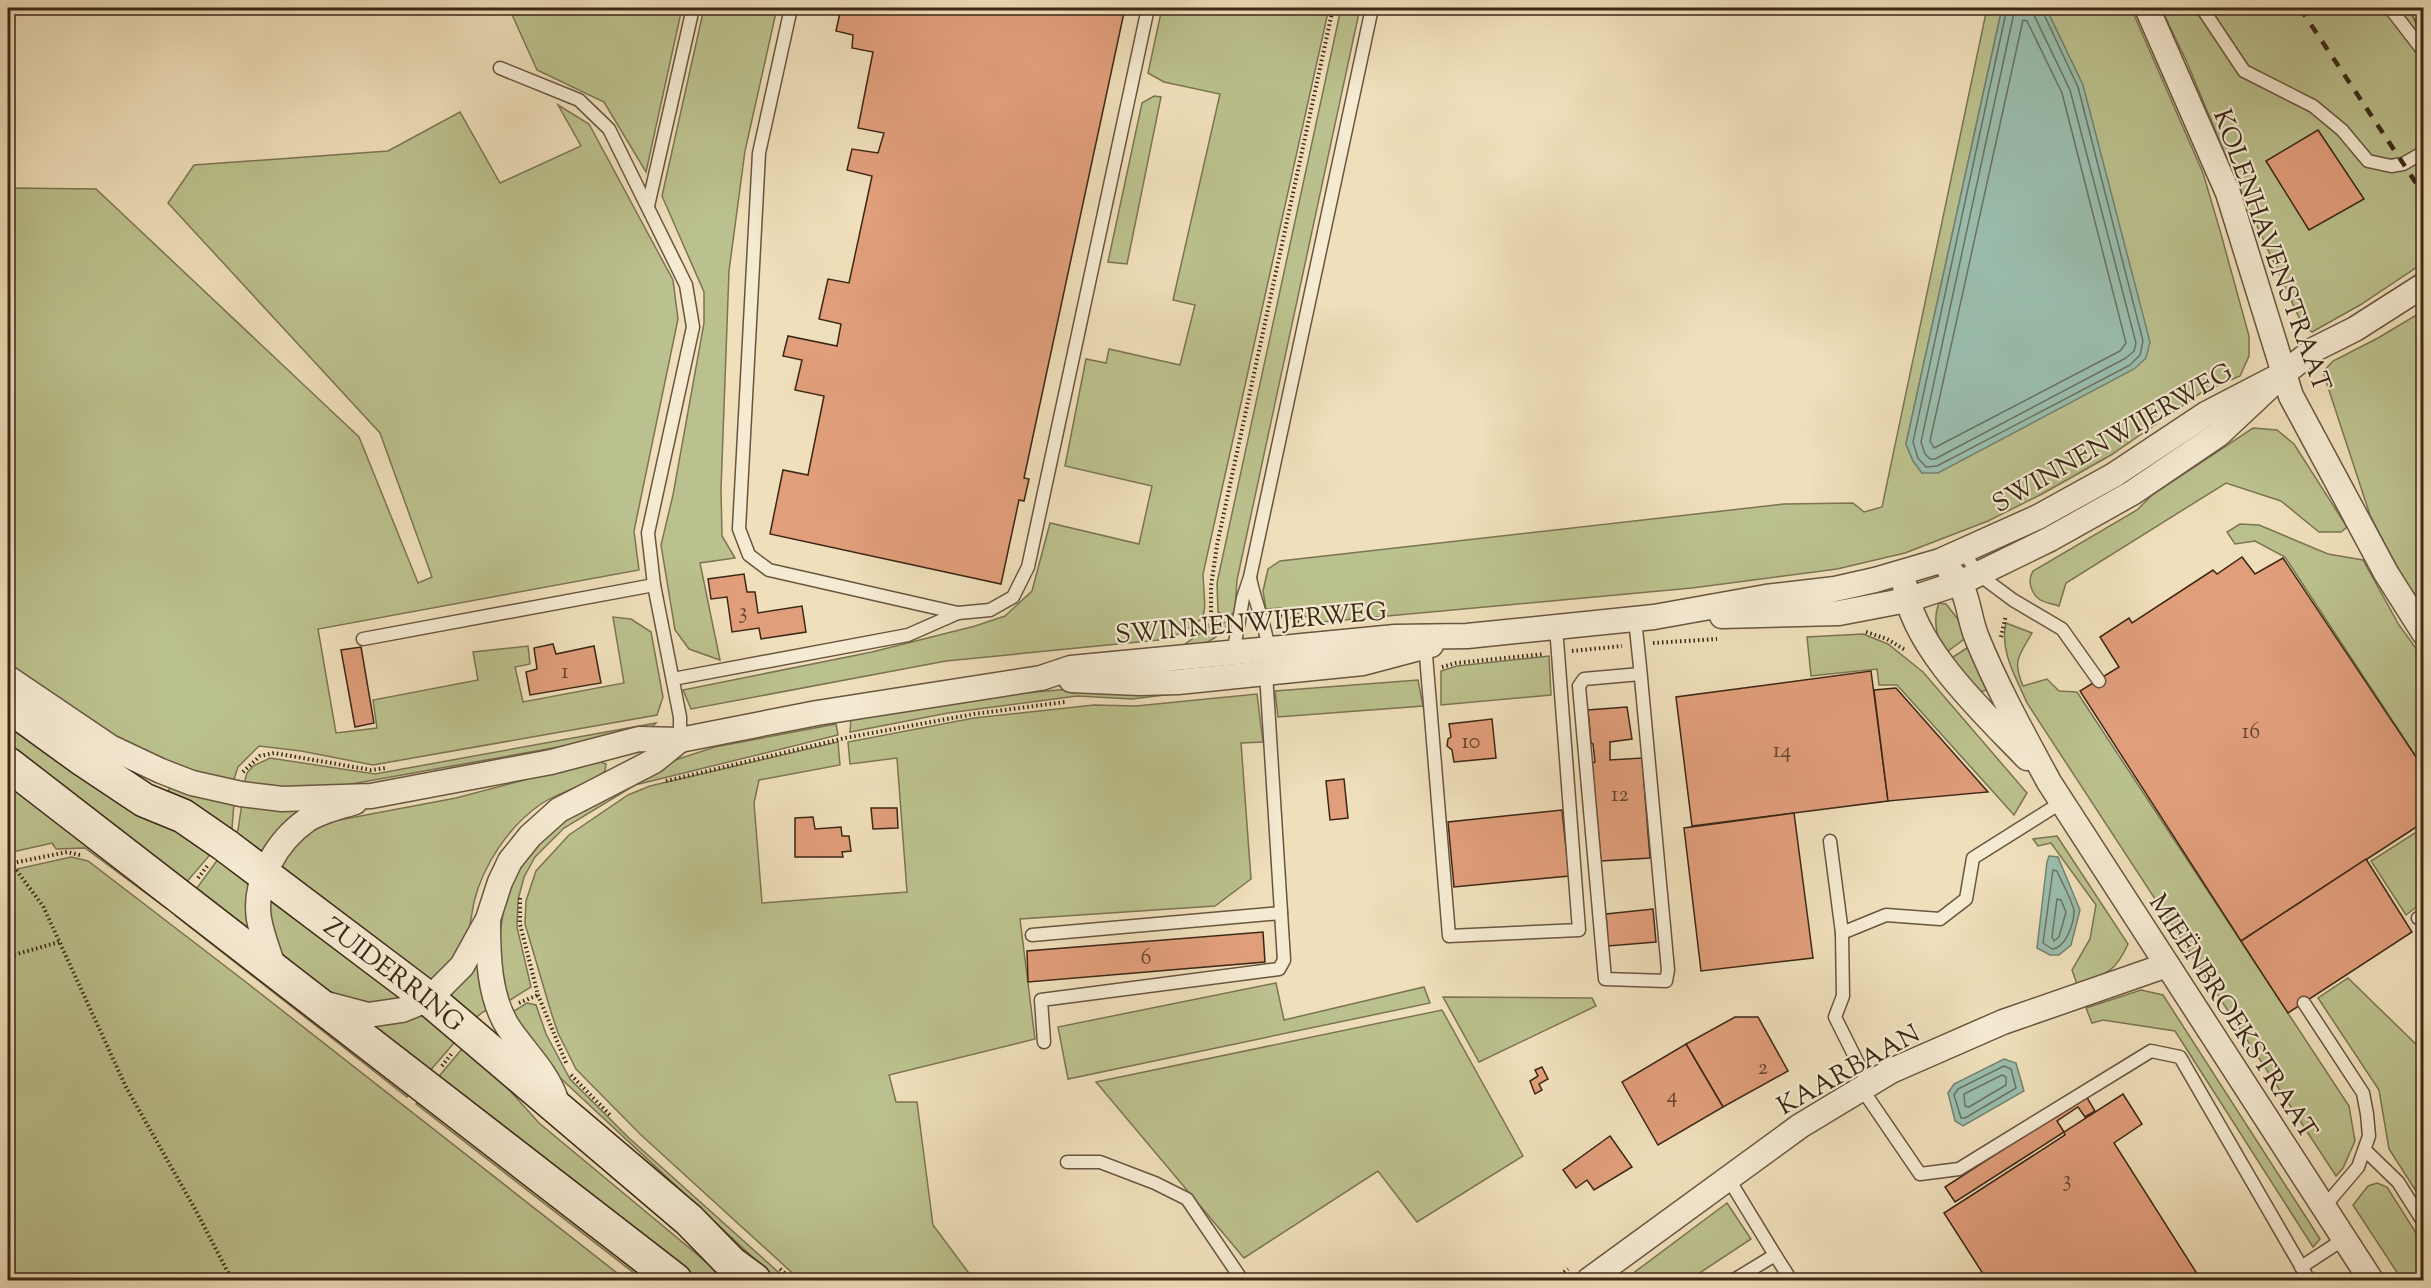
<svg xmlns="http://www.w3.org/2000/svg" width="2431" height="1288" font-family="'Sorts Mill Goudy',serif">
<style>
.green{fill:#bbc18e;stroke:#7c7452;stroke-width:1.5}
.water{fill:#9abdad;stroke:#748171;stroke-width:1.5}
.lines{fill:none;stroke-linecap:round;stroke-linejoin:round}
.shore{stroke:#6b7262;stroke-width:1.5}
.building{fill:#e19e7b;stroke:#3c2716;stroke-width:1.5}
.lane-casing{stroke:#69553f;stroke-width:15}
.street-casing{stroke:#69553f;stroke-width:27}
.secondary-casing{stroke:#3c2716;stroke-width:36}
.path{stroke:#3c2716;stroke-width:4;stroke-dasharray:1.5 3;stroke-linecap:butt}
.lane{stroke:#f5ead2;stroke-width:12}
.street{stroke:#f5ead2;stroke-width:24}
.secondary{stroke:#f5ead2;stroke-width:33}
.rail{stroke:#3c2716;stroke-width:4.5;stroke-dasharray:10 10;stroke-linecap:butt}
.labels{text-anchor:middle;stroke-width:4.5;stroke-linejoin:round;paint-order:stroke}
.number-label{font-size:22px;fill:#65452f}
.street-label{font-size:26px;fill:#3c2716;stroke:#f5ead2}
</style>
<rect width="100%" height="100%" fill="#efdfba"/>
<filter id="stains"><feTurbulence type="fractalNoise" baseFrequency=".00333" numOctaves="4"/><feColorMatrix values="0 0 0 0 .2 0 0 0 0 .09 0 0 0 0 .02 0 0 0 .5 -.17"/></filter>
<radialGradient id="worn" r=".72"><stop offset=".6" stop-color="#630" stop-opacity="0"/><stop offset="1" stop-color="#630" stop-opacity=".3"/></radialGradient>
<!-- green -->
<g class="green">
<path d="M509 8H682L646 172 604 102 537 70Z"/>
<path d="M704 8H777L745 151 729 271 721 489 722 536 735 558 700 563 720 660 689 649 675 630 661 545 673 495 704 323V292L662 196Z"/>
<path d="M1162 8H1329L1203 574C1205 621 1212 616 1169 639L946 661 691 709 683 690 872 652 975 626 1005 616 1032 591 1050 523 1139 544 1152 486 1065 466 1086 359 1106 363 1109 349 1180 365 1195 305 1173 300 1220 94 1164 82 1148 73Z"/>
<path d="M1341 8H1360L1237 580 1235 611 1231 615H1223L1218 612 1217 583Z"/>
<path d="M1987 8H2002L1906 444 1913 461 1922 473 2081 82 2046 8H2131L2203 173 2221 234 2249 336V356L2240 376 2201 393 2111 455 2042 494 1988 521 1905 553 1837 569 1692 588 1322 622 1281 608 1266 609 1263 591 1268 569 1280 561 1784 504 1853 503 1864 512 1882 507Z"/>
<path d="M2161 8H2408L2410 10 2423 8V263L2360 305 2312 332 2302 324 2235 178 2186 60Z"/>
<path d="M1154 96 1161 97 1127 264 1108 262 1142 103Z"/>
<path d="M558 105 589 124 673 280 678 319 634 531 639 570 318 629 336 733 377 728 373 700 478 680 473 652 528 646 530 664 515 667 523 702 624 683 613 617 631 619 651 632 663 697 657 715 373 765 301 751 259 746 238 767 232 785 165 767 8 672V188L96 189 359 437 418 583 432 577 380 433 168 203 194 165 388 151 460 112 500 183 581 146Z"/>
<path d="M2423 311V612L2389 552 2370 515 2323 372 2333 361 2378 338Z"/>
<path d="M2253 428 2277 430 2294 444 2347 527 2341 532H2319L2281 501 2226 483 2066 583 2059 606C2053 604 2044 603 2039 599 2031 593 2027 580 2033 571L2137 510 2152 495Z"/>
<path d="M2240 524 2259 525 2328 554 2363 560 2399 625 2423 658V767L2285 557 2255 541 2235 544 2227 532Z"/>
<path d="M1939 603 1946 604 1957 618 1967 637 1944 654C1937 638 1932 620 1939 603Z"/>
<path d="M1227 622 1228 625C1216 640 1203 646 1184 648L1185 644 1213 624Z"/>
<path d="M2006 623 2032 633C2019 656 2012 660 2023 686L2047 679 2059 691 2077 692 2349 1106 2355 1141 2343 1168 2336 1176 2027 703C2017 679 1999 651 2006 623Z"/>
<path d="M1863 634 1888 644 1923 672 2027 793 2014 815 1897 685H1879L1877 669 1811 676 1807 637Z"/>
<path d="M1970 646 1987 690 1980 692 1950 659Z"/>
<path d="M1549 656 1551 695 1441 705V671L1457 666Z"/>
<path d="M1418 680 1423 706 1278 717 1275 691Z"/>
<path d="M1097 688 1173 694 1132 699 1077 696 948 713 850 732 851 719C933 706 1014 690 1097 688Z"/>
<path d="M1257 694 1263 742 1241 743 1251 879 1215 906 1020 919 1035 1039 889 1075 896 1102H917L933 1225 974 1280H800L640 1134 576 1069 558 1033 551 1012 525 924 526 901 536 871 569 835 628 795 650 786 838 742 840 765 759 780 754 803 762 903 907 892 897 758 850 764 848 742 974 718 1094 705 1136 706Z"/>
<path d="M8 717 214 850 185 884 8 745Z"/>
<path d="M656 723 648 731 346 785 305 790 243 787 247 773 253 766 270 758 375 774Z"/>
<path d="M836 724 838 735 635 785 564 828 535 857 524 877 518 900 517 927 531 987 507 1002 496 962 505 900 513 878 529 852 582 805 666 763 715 747Z"/>
<path d="M598 761 606 764 605 771 599 776C581 787 559 792 541 804 509 826 483 865 474 902 471 917 470 933 462 947 454 962 438 976 427 989L275 874 290 848 307 833 334 821 456 798 524 780 574 763Z"/>
<path d="M8 777 171 904 166 908 85 848 56 849 52 843 8 853Z"/>
<path d="M171 787 234 803 232 829 225 836 166 793Z"/>
<path d="M242 803 293 807 302 811 259 861 231 841 238 830Z"/>
<path d="M2418 831 2423 840V902L2406 915 2371 861Z"/>
<path d="M2057 836 2128 944C2115 973 2106 974 2077 984L2072 970 2090 939 2096 905 2051 843 2038 846 2033 839Z"/>
<path d="M221 855 257 878 253 939 194 892Z"/>
<path d="M71 857 88 861 242 979 626 1280H8V871Z"/>
<path d="M268 885 412 997 372 1003 330 993 291 967 272 943Z"/>
<path d="M178 910 412 1092 407 1097 176 916Z"/>
<path d="M476 962 480 963 491 1009 483 1012 469 1023 440 998Z"/>
<path d="M2348 978 2423 1051V1202L2389 1149 2379 1090 2318 998Z"/>
<path d="M1276 983 1284 1020 1424 987 1430 1003 1068 1079 1058 1027Z"/>
<path d="M2141 990 2163 995 2320 1239 2313 1247 2175 1031 2103 1020 2092 1023 2086 1008Z"/>
<path d="M1443 997 1592 998 1596 1006 1479 1062Z"/>
<path d="M527 1003 536 1005 546 1034 570 1079 629 1138 787 1280H777L540 1059 509 1014Z"/>
<path d="M425 1008 460 1036 429 1072 365 1025Z"/>
<path d="M1442 1010 1523 1156 1417 1222 1378 1171 1244 1258 1096 1082Z"/>
<path d="M467 1043 539 1123 728 1280H694L435 1081Z"/>
<path d="M421 1099 655 1280H643L416 1104Z"/>
<path d="M2377 1183 2387 1187 2423 1244V1280H2402L2353 1205 2368 1186Z"/>
<path d="M1727 1203 1751 1239 1689 1280H1624Z"/>
</g>
<!-- water -->
<g class="water">
<path d="M2002 8H2046L2083 85 2150 342 2146 358 2134 369 1938 473H1922L1913 461 1906 444Z"/>
<path d="M2049 856 2058 857 2080 910 2071 945 2059 955H2050L2037 948 2047 862Z"/>
<path d="M2004 1059 2016 1063 2024 1091 1963 1126 1955 1121 1948 1093 1954 1084Z"/>
</g>
<g class="lines">
<!-- shore -->
<g class="shore">
<path d="M2007 8 1913 442 1918 458 1926 467 1937 466 2130 365 2140 355 2143 341 2078 87 2041 8"/>
<path d="M2015 8 1921 442 1925 454 1930 459H1935L2126 358 2134 351 2136 343 2070 90 2034 15 2033 8"/>
<path d="M2023 20 2027 21 2062 93 2126 343 2120 351 1934 448 1930 441Z"/>
<path d="M2053 870 2057 871C2061 881 2073 902 2074 911 2074 923 2066 948 2052 949L2043 943Z"/>
<path d="M2057 899 2061 900 2066 912 2059 937 2054 941 2052 937Z"/>
<path d="M2004 1066 2011 1069 2016 1088 1965 1118H1961L1954 1095 1958 1089Z"/>
<path d="M2002 1075 2006 1077V1085L1969 1107 1965 1106 1964 1094Z"/>
</g>
</g>
<!-- building -->
<g class="building">
<path d="M841 8H1125L1024 478 1029 479 1024 501 1019 500 1001 584 770 534 783 470 808 475 824 396 795 390 802 360 783 356 788 336 837 346 841 324 819 319 828 279 849 283 872 176 847 170 852 149 878 153 884 133 858 128 873 52 852 48 853 35 836 31Z"/>
<path d="M2318 130 2364 199 2309 230 2266 161Z"/>
<path d="M2242 557 2255 574 2283 558 2424 769V822L2241 941 2080 691 2119 667 2100 637 2129 618 2132 623 2213 570 2217 574Z"/>
<path d="M744 574 747 592H755L758 613 802 606 806 632 761 639 759 628 732 632 727 597 711 599 708 579Z"/>
<path d="M553 644 556 654 594 646 601 683 530 695 526 672 537 669 534 648Z"/>
<path d="M361 647 374 723 355 727 341 650Z"/>
<path d="M1871 671 1888 801 1692 826 1676 697Z"/>
<path d="M1896 688 1988 792 1888 801 1874 690Z"/>
<path d="M1627 707 1632 739 1610 742V760L1642 758 1650 858 1601 861 1592 763 1595 762 1593 744 1591 743 1588 710Z"/>
<path d="M1492 719 1496 758 1454 762 1452 750 1447 746 1448 739 1451 737 1449 724Z"/>
<path d="M1344 779 1348 818 1330 820 1326 781Z"/>
<path d="M871 808H897L898 828 873 829Z"/>
<path d="M1562 810 1569 876 1454 887 1448 822Z"/>
<path d="M1794 813 1813 958 1701 971 1684 828Z"/>
<path d="M813 817 815 829 841 827 842 836H849L851 851 842 852 843 857H795V818Z"/>
<path d="M2366 859 2412 932 2288 1013 2241 941Z"/>
<path d="M1653 909 1656 942 1608 946 1606 914Z"/>
<path d="M1263 932 1265 962 1028 982 1027 951Z"/>
<path d="M1735 1017H1758L1788 1071 1723 1107 1686 1044Z"/>
<path d="M1686 1044 1723 1107 1658 1145 1622 1082Z"/>
<path d="M1542 1067 1548 1079 1539 1084 1542 1090 1535 1094 1530 1081 1538 1076 1535 1070Z"/>
<path d="M2123 1094 2142 1124 2114 1143 2201 1280H1987L1944 1213 2065 1135 2064 1132Z"/>
<path d="M2086 1096 2095 1111 2085 1117 2078 1107 2057 1121 2064 1132 1955 1202 1945 1187Z"/>
<path d="M1610 1136 1632 1167 1594 1190 1587 1180 1576 1188 1563 1170Z"/>
</g>
<g class="lines">
<!-- lane casing -->
<g class="lane-casing">
<g id="lane">
<path d="M791 8 759 153 739 529 749 555 769 570 958 613 990 610 1013 597 1028 567 1148 8"/>
<path d="M2202 8 2244 71 2313 106 2342 130 2368 161 2391 166 2403 164 2424 152"/>
<path d="M2390 8 2424 52"/>
<path d="M2416 8 2424 23"/>
<path d="M500 68 579 100 609 129 686 285 693 327 648 533 654 585 680 717V740"/>
<path d="M648 206 693 8"/>
<path d="M1963 551 1978 574 2013 600 2062 629 2099 681"/>
<path d="M1250 578C1255 603 1266 626 1269 651"/>
<path d="M1635 619 1640 667 1668 970 1666 981 1605 979 1579 686 1584 679 1640 674"/>
<path d="M363 639 654 585"/>
<path d="M1425 643 1449 936 1579 930 1556 627"/>
<path d="M1233 654 1243 598 1250 577 1372 8"/>
<path d="M673 679 908 635 958 613"/>
<path d="M1830 841 1842 933 1886 915 1940 919 1966 899 1973 858 2062 802"/>
<path d="M2418 918 2424 916"/>
<path d="M1842 933 1843 996 1835 1017 1869 1085"/>
<path d="M1032 935 1281 913"/>
<path d="M2304 1003 2363 1093 2367 1114 2369 1136 2358 1167 2324 1207"/>
<path d="M1044 1042 1041 1000 1279 969 1284 960 1266 673"/>
<path d="M1862 1089 1920 1174 1959 1169 2151 1051 2180 1057 2309 1280"/>
<path d="M2365 1150 2398 1182 2424 1223"/>
<path d="M1067 1162H1100L1155 1183 1187 1199 1242 1280"/>
<path d="M1728 1178 1775 1255 1734 1280"/>
<path d="M1775 1255 1791 1280"/>
<path d="M2301 1267 2344 1239"/>
</g>
</g>
<!-- street casing -->
<g class="street-casing">
<g id="street">
<path d="M2147 8 2228 193 2291 396 2386 573 2424 633"/>
<path d="M1950 571C1970 591 1967 614 1977 638 1997 687 2023 734 2049 782L2371 1280"/>
<path d="M1905 586C1913 648 1985 714 2027 758"/>
<path d="M1722 616 1839 613 1907 600 1962 582 2050 539 2132 493 2219 434 2283 374 2315 349 2355 329 2424 285"/>
<path d="M8 678 110 747 161 771 192 783 241 794 282 799 371 796 551 762 639 739 680 740 817 713 1041 678 1071 668 1395 637 1467 636 1654 617 1766 597 1835 589 1875 580 1940 561 2038 517 2114 475 2206 414 2283 374"/>
<path d="M1071 680 1139 683 1178 682 1363 663 1431 645"/>
<path d="M488 922C488 956 489 997 508 1027 523 1050 546 1071 555 1097"/>
<path d="M274 968C269 953 262 936 259 919 253 881 277 841 307 820 320 811 340 807 355 802"/>
<path d="M323 1003 368 1015 402 1010 429 999 462 966 488 919 500 882 510 861 530 836 559 810 654 761 680 740"/>
<path d="M1589 1280 1800 1126 1891 1071 2003 1022 2167 965"/>
</g>
</g>
<!-- secondary casing -->
<g class="secondary-casing">
<g id="secondary">
<path id="s1" d="M8 705 81 758 144 800 183 816 225 845 429 999 689 1220 731 1263 754 1280"/>
<path d="M8 764 675 1280"/>
</g>
</g>
<!-- path -->
<g class="path">
<path d="M1276 615 1300 622"/>
<path d="M1211 621V586L1217 545 1333 8"/>
<path d="M1196 632 1211 621 1224 619"/>
<path d="M1866 632 1887 639 1905 650"/>
<path d="M2001 637 2006 615"/>
<path d="M1653 643 1717 639"/>
<path d="M1572 651 1622 646"/>
<path d="M1442 667 1456 663 1544 654"/>
<path d="M243 772 260 756 274 753 371 770 386 768"/>
<path d="M666 781 845 738 974 714 1065 702"/>
<path d="M11 863 43 906 126 1087 195 1209 232 1280"/>
<path d="M8 864 67 852 80 855"/>
<path d="M198 878 208 865"/>
<path d="M520 898V924L538 995 567 1065"/>
<path d="M8 960 10 956 59 942"/>
<path d="M519 1003 538 995"/>
<path d="M442 1066 452 1053"/>
<path d="M571 1075 610 1115"/>
<path d="M780 1269 792 1280"/>
<path d="M1553 1280 1568 1269"/>
</g>
<!-- lane -->
<use href="#lane" class="lane"/>
<!-- street -->
<use href="#street" class="street"/>
<!-- secondary -->
<use href="#secondary" class="secondary"/>
<!-- rail -->
<path class="rail" d="M2300 8 2424 195"/>
</g>
<g class="labels">
<!-- number labels -->
<g class="number-label">
<text x="743" y="618">3</text>
<text x="565" y="678">1</text>
<text x="2251" y="738">16</text>
<text x="1471" y="748">10</text>
<text x="1782" y="757">14</text>
<text x="1620" y="801">12</text>
<text x="1146" y="964">6</text>
<text x="1763" y="1074">2</text>
<text x="1672" y="1102">4</text>
<text x="2067" y="1186">3</text>
</g>
<!-- street labels -->
<g class="street-label">
<text transform="translate(2273 250) rotate(70)" y="9">KOLENHAVENSTRAAT</text>
<text transform="translate(2112 437) rotate(-30)" y="9">SWINNENWIJERWEG</text>
<text transform="translate(1251 622) rotate(-5)" y="9">SWINNENWIJERWEG</text>
<text dy="9" stroke="none"><textPath href="#s1" startOffset="472">ZUIDERRING</textPath></text>
<text transform="translate(2234 1016) rotate(57)" y="9">MIEËNBROEKSTRAAT</text>
<text transform="translate(1848 1069) rotate(-29)" y="9">KAARBAAN</text>
</g>
</g>
<!-- margin -->
<rect width="2431" height="1288" fill="none" stroke="#efdfba" stroke-width="30"/>
<rect x="9" y="9" width="2413" height="1270" fill="none" stroke="#3c2716" stroke-width="3"/>
<rect x="15" y="15" width="2401" height="1258" fill="none" stroke="#3c2716" stroke-width="1.5"/>
<rect width="100%" height="100%" filter="url(#stains)"/>
<rect width="100%" height="100%" fill="url(#worn)"/>
</svg>
